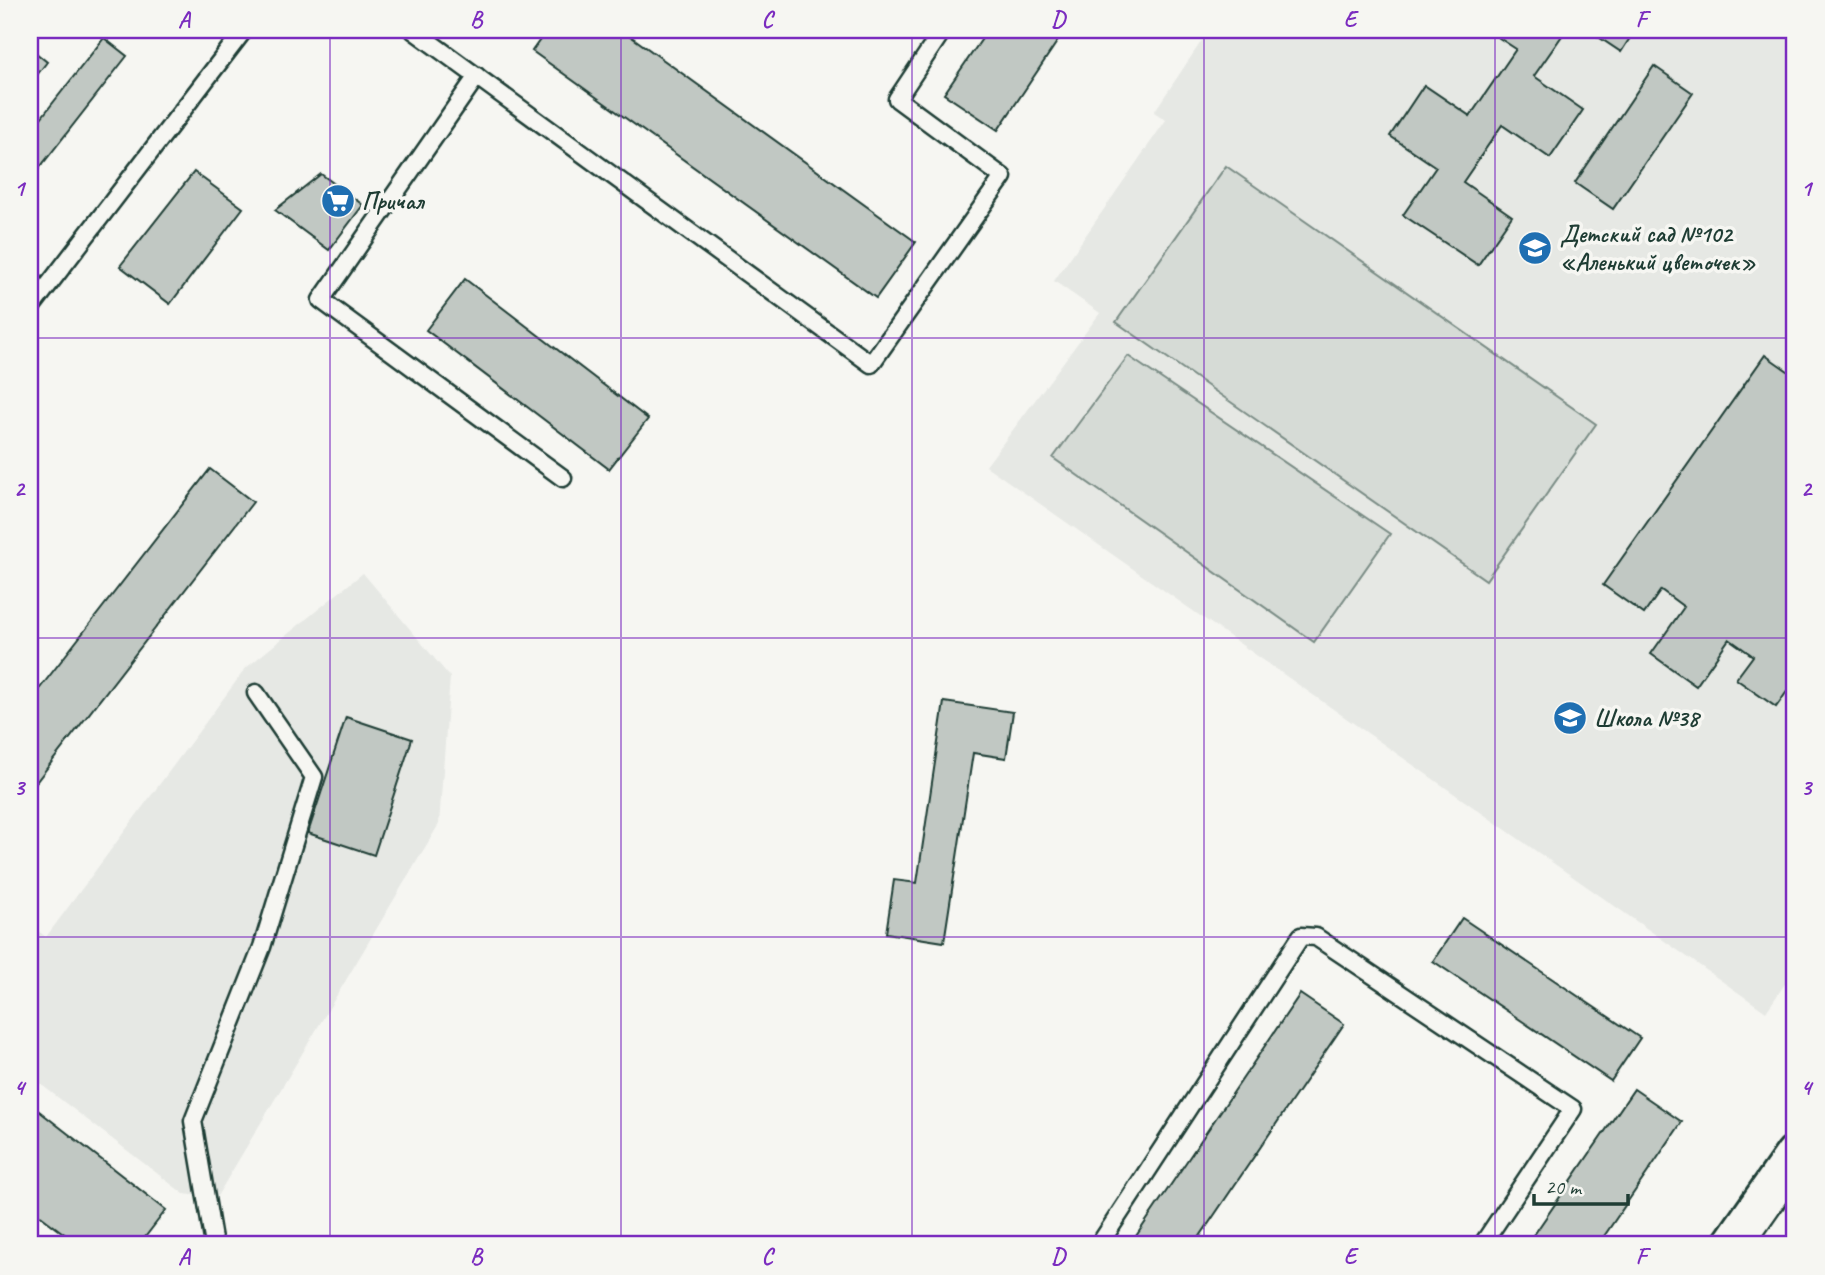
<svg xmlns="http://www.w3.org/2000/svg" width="1825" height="1275" font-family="Caveat,sans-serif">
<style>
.built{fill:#e6e8e4}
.green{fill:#d6dbd6;stroke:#7a8c85;stroke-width:2}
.building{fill:#c1c8c3;stroke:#1f3d34;stroke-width:2}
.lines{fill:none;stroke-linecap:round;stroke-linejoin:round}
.lane-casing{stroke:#1f3d34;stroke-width:21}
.secondary-casing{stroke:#1f3d34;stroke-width:44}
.lane{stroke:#f6f6f2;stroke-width:16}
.secondary{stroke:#f6f6f2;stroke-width:38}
.grid{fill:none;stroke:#7b2cbf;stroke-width:2;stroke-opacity:0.55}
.labels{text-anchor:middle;stroke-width:7;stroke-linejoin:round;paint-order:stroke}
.poi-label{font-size:24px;font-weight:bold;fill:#1f3d34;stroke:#f6f6f2;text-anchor:start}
.neatline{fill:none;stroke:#7b2cbf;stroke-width:2.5}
.grid-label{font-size:23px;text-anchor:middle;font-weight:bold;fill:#7b2cbf}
</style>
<rect width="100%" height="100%" fill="#f6f6f2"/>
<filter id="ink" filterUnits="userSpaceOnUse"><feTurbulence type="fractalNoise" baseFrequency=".0143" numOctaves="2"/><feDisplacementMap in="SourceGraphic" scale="14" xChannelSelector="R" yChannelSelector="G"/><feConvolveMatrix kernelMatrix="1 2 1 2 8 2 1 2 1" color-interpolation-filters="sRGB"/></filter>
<g filter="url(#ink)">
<!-- built -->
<g class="built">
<path d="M1209 30H1795V969L1766 1012 986 466 1100 313 1054 281 1166 120 1154 112Z"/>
<path d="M363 573 450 677 439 824 216 1198 184 1194 30 1076V925L46 937 246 668Z"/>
</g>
<!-- green -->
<g class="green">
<path d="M1226 166 1596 424 1486 580 1116 322Z"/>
<path d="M1128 356 1390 534 1314 642 1053 458Z"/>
</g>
<!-- building -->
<g class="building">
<path d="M547 30H622L916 242 876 298 532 51Z"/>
<path d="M988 30H1065L998 130 944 94Z"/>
<path d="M1487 30H1566L1534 76 1583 110 1550 158 1502 125 1463 182 1512 216 1478 265 1403 215 1436 167 1390 136 1424 85 1470 116 1516 49Z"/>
<path d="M1588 30H1635L1621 52Z"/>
<path d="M104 38 127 56 30 180V132Z"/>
<path d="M30 48 47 62 30 84Z"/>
<path d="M1654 66 1693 93 1613 209 1575 183Z"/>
<path d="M194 172 243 208 170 304 120 266Z"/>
<path d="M321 174 363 205 329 250 275 210Z"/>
<path d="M465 279 648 419 609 469 426 330Z"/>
<path d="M1765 355 1795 376V395L1791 401 1795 403V680L1776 707 1736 679 1753 656 1729 639 1696 686 1651 654 1684 607 1661 590 1644 614 1603 585Z"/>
<path d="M210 469 253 502 30 790V701Z"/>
<path d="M944 702 1013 712 1006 758 973 753 944 942 886 933 894 880 917 883Z"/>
<path d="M346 717 412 739 374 855 308 833Z"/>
<path d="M1462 918 1640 1038 1611 1081 1433 961Z"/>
<path d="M1300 994 1344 1024 1194 1245H1130Z"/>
<path d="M1634 1089 1682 1122 1598 1245H1527Z"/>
<path d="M30 1104 166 1210 139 1245H79L30 1208Z"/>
</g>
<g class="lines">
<!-- lane casing -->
<g class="lane-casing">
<g id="lane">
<path d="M413 30 871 364 1003 177 897 99 943 30"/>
<path d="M477 76 321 300 563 478"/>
<path d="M30 309 244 30"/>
<path d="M214 1245 193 1121 262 947 314 777 256 693"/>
<path d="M1099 1245 1301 936 1316 937 1573 1109 1482 1245"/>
</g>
</g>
<!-- secondary casing -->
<g class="secondary-casing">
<path id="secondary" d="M1732 1245 1795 1155"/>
</g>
<!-- lane -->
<use href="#lane" class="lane"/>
<!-- secondary -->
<use href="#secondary" class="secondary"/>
</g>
</g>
<!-- grid -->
<path class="grid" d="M330 30V1245M621 30V1245M912 30V1245M1204 30V1245M1495 30V1245M30 338H1795M30 638H1795M30 937H1795"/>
<!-- icons -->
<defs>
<g id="supermarket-disc" transform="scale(1.75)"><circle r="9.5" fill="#1f6fb2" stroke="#f6f6f2"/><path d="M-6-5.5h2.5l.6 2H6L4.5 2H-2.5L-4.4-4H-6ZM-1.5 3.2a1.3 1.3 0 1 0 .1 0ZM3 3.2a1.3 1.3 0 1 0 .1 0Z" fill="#fff"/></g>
<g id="school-disc" transform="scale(1.75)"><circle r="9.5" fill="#1f6fb2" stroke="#f6f6f2"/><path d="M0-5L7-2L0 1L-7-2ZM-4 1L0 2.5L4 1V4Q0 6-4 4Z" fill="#fff"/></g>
</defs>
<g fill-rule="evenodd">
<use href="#supermarket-disc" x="338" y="201"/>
<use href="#school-disc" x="1535" y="248"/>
<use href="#school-disc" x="1570" y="718"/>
</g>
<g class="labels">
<!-- poi labels -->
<g class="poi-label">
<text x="362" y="209">Причал</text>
<text x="1560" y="242">Детский сад №102<tspan x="1560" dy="28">«Аленький цветочек»</tspan></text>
<text x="1594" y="726">Школа №38</text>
</g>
</g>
<!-- margin -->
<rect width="1825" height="1275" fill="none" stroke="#f6f6f2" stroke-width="77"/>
<!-- scale -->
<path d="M1534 1194v10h94v-10" fill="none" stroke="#1f3d34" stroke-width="3.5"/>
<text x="1545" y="1194" font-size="21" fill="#1f3d34" stroke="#f6f6f2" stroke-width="5" paint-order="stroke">20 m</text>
<rect x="38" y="38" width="1748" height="1198" class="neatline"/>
<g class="grid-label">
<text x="184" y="27">A</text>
<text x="476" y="27">B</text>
<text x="767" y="27">C</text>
<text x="1058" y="27">D</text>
<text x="1350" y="27">E</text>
<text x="1641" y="27">F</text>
<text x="19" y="196">1</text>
<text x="1806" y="196">1</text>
<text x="19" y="496">2</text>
<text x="1806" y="496">2</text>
<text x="19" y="795">3</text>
<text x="1806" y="795">3</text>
<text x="19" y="1095">4</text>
<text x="1806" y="1095">4</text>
<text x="184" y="1264">A</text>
<text x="476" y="1264">B</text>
<text x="767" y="1264">C</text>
<text x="1058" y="1264">D</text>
<text x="1350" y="1264">E</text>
<text x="1641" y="1264">F</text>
</g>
</svg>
